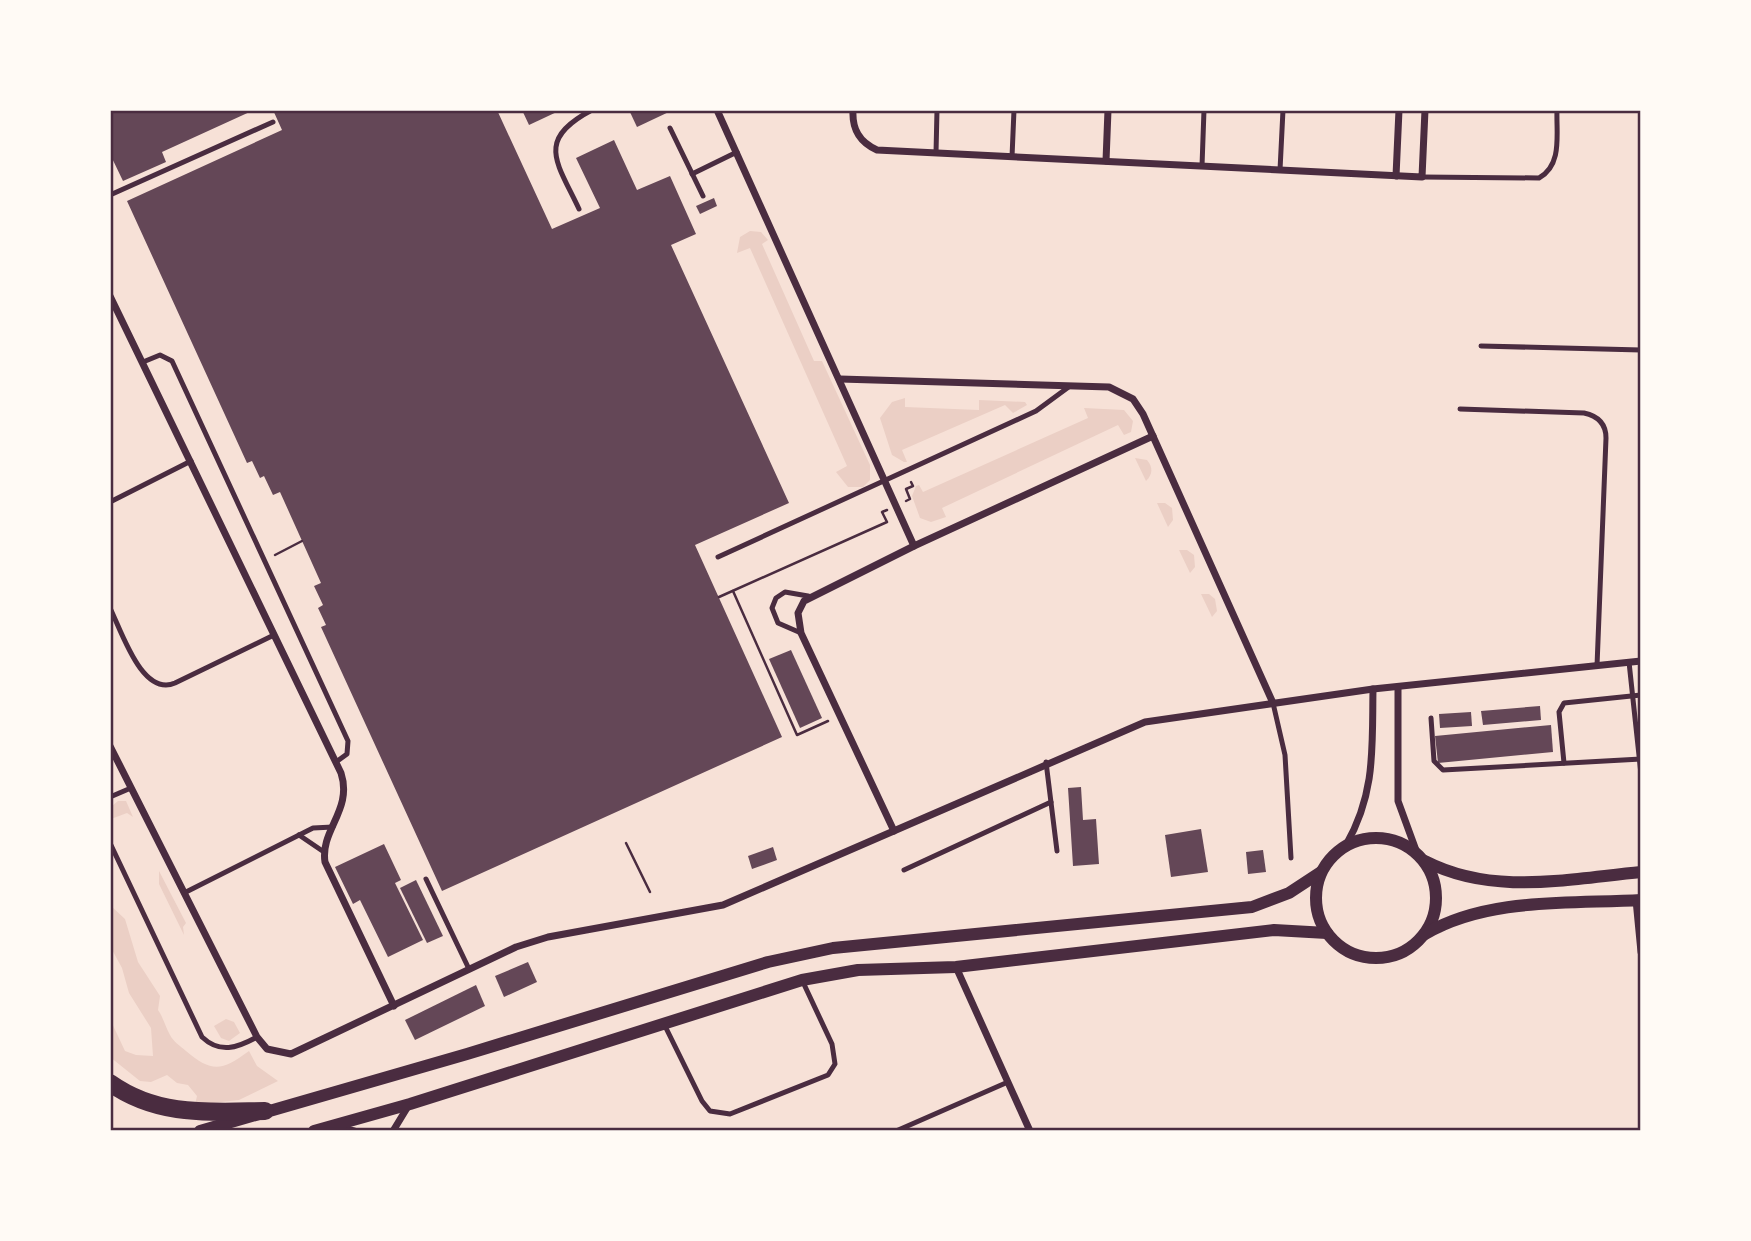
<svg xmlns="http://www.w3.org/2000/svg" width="1751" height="1241" font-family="'Fira Sans',sans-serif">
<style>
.green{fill:#ebcfc5}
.building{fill:#644757}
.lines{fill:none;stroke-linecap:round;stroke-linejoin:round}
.path{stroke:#4a2c40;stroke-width:2.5}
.service{stroke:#4a2c40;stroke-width:5}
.minor{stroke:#4a2c40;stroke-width:7}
.tertiary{stroke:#4a2c40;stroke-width:12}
.trunk{stroke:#4a2c40;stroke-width:18}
.neatline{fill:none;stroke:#4a2c40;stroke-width:2.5}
</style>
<rect width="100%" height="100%" fill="#f7e1d7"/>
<!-- green -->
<g class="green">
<path d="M750 231 761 232 768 240 762 244 814 361H822L870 465V480L863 487H848L836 472 847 466 750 248 737 253 740 237Z"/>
<path d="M905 398V407L979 410V400L1025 402 1027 405 1013 413 1005 405 902 450 907 462H904L892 455 880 418 892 402Z"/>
<path d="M1084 408 1124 410 1133 421 1131 432 1124 435 1118 425 942 508 946 517 931 522 920 518 912 496 916 486 919 485 923 492 1088 418Z"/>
<path d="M1135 458 1147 460C1153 467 1153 474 1146 481Z"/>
<path d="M1157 503H1165L1172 508 1173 520 1168 527Z"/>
<path d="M1179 550H1187L1194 555 1195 567 1190 573Z"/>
<path d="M1201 594H1209L1215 599 1217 611 1212 617Z"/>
<path d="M118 801H126L133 817 127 813 111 819 112 806Z"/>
<path d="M159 871 186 923 183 927 184 935 159 884Z"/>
<path d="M110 905 125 919 138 962 160 996 158 1010C164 1019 165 1026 170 1035 173 1041 180 1046 186 1051 212 1073 222 1071 249 1051L257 1066 278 1081 239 1100 195 1105 197 1096 188 1085 177 1083 167 1075 151 1082 140 1081 110 1057V1019L125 1051 136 1055 153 1056 151 1028 129 993 122 968 110 946Z"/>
<path d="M226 1019 234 1022 240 1033 229 1041 221 1038 214 1026Z"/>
</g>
<!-- building -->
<g class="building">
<path d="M110 110H254L162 152 166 162 123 181 110 154Z"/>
<path d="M273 110H497L552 229 600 208 576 158 614 140 637 190 670 176 696 234 671 245 789 503 695 545 782 737 442 891 321 627 326 625 318 608 323 605 314 586 321 583 280 492 273 495 264 476 260 478 252 461 247 463 127 201 282 130Z"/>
<path d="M522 110H561L529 125Z"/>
<path d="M629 110H673L637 127Z"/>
<path d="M714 198 717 206 700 214 696 206Z"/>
<path d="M791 650 822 718 800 728 769 659Z"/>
<path d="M1540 706 1541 720 1483 725 1481 711Z"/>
<path d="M1471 712 1472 726 1440 728 1439 714Z"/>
<path d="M1551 725 1553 752 1438 763 1435 736Z"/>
<path d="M1081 787 1083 820 1096 819 1099 864 1073 866 1068 788Z"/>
<path d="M1201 829 1208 872 1171 877 1165 835Z"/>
<path d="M384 844 401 880 395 883 423 940 388 957 360 900 353 904 335 867Z"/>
<path d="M773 847 777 860 752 869 748 856Z"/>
<path d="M1263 850 1266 872 1248 874 1246 852Z"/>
<path d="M416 880 443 936 427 943 400 888Z"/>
<path d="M528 962 537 982 504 997 495 976Z"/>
<path d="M476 985 485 1006 415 1040 405 1020Z"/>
</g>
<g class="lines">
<!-- path -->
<g class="path">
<path d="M906 501 910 499 906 489 913 486 911 482"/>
<path d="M275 555 302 541"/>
<path d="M733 591 797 735 828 721"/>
<path d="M719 597 887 522 882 512 887 510"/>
<path d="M626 843 650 892"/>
</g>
<!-- service -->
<g class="service">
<path d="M670 128 703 196"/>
<path d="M936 153 937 110"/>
<path d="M1012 157 1014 110"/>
<path d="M1202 166 1204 110"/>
<path d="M1280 170 1283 110"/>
<path d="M692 174 737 152"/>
<path d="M1422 177 1539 178C1563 165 1556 133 1557 110"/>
<path d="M110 195 273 122"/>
<path d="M579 209C557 162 535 140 592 110"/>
<path d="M1481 346 1641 350"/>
<path d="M143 362 160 355 172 361 348 741 347 754 336 762"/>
<path d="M1460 409 1584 413C1598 416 1606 424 1606 438L1597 666"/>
<path d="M110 502 191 461"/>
<path d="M718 557 1036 411 1070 386"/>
<path d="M110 608C122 632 142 697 175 683L274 635"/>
<path d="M801 633 778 623 772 608 776 598 785 592 808 596"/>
<path d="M1629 662 1641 774"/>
<path d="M1273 703 1285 755 1291 858"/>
<path d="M1431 718 1434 761 1443 770 1641 759"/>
<path d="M1046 762 1057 851"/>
<path d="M1564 763 1559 712 1564 703 1641 695"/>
<path d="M110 797 131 788"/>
<path d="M299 835 324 852"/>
<path d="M110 843 202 1037C220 1054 237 1048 257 1037"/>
<path d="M904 870 1051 802"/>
<path d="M426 879 469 969"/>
<path d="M184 893 313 828 333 827"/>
<path d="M665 1026 702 1101 710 1111 730 1114 828 1075 835 1064 832 1044 802 980"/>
<path d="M896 1131 1008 1082"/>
</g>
<!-- minor -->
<g class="minor">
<path d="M717 110 914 546"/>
<path d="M853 110C852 129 859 142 877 150L1422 177 1425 110"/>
<path d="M1106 161 1108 110"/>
<path d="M1396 176 1399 110"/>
<path d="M110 296 341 773C353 810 320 830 325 862L394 1006"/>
<path d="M840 379 1109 387 1133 399 1143 414 1273 703"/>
<path d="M1398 687V801L1417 853"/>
<path d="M110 746 257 1037 267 1049 291 1054 516 947 548 937 723 905 1145 722 1373 689 1641 661"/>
<path d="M894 831 801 633 798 613 804 601 914 546 1153 436"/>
<path d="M1346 845C1376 793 1372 747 1373 689"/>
<path d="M1636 900 1641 952"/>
<path d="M956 967 1030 1131"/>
<path d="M338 1127 354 1131"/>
<path d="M393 1131 407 1108"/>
</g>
<!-- tertiary -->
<g class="tertiary">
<circle cx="1376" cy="898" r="60"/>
<path d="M1425 861C1493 896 1567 879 1641 872"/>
<path d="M1425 934C1488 897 1570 904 1641 900"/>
<path d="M200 1131 467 1054 768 962 833 948 1252 907 1289 893 1321 872"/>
<path d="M314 1131 410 1104 802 980 858 970 956 967 1274 930 1327 933"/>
</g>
<!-- trunk -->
<path class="trunk" d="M110 1083C158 1117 209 1112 265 1111"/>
</g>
<!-- border -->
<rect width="1751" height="1241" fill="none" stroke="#fffaf5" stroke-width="224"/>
<rect x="112" y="112" width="1527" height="1017" class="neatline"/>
</svg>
